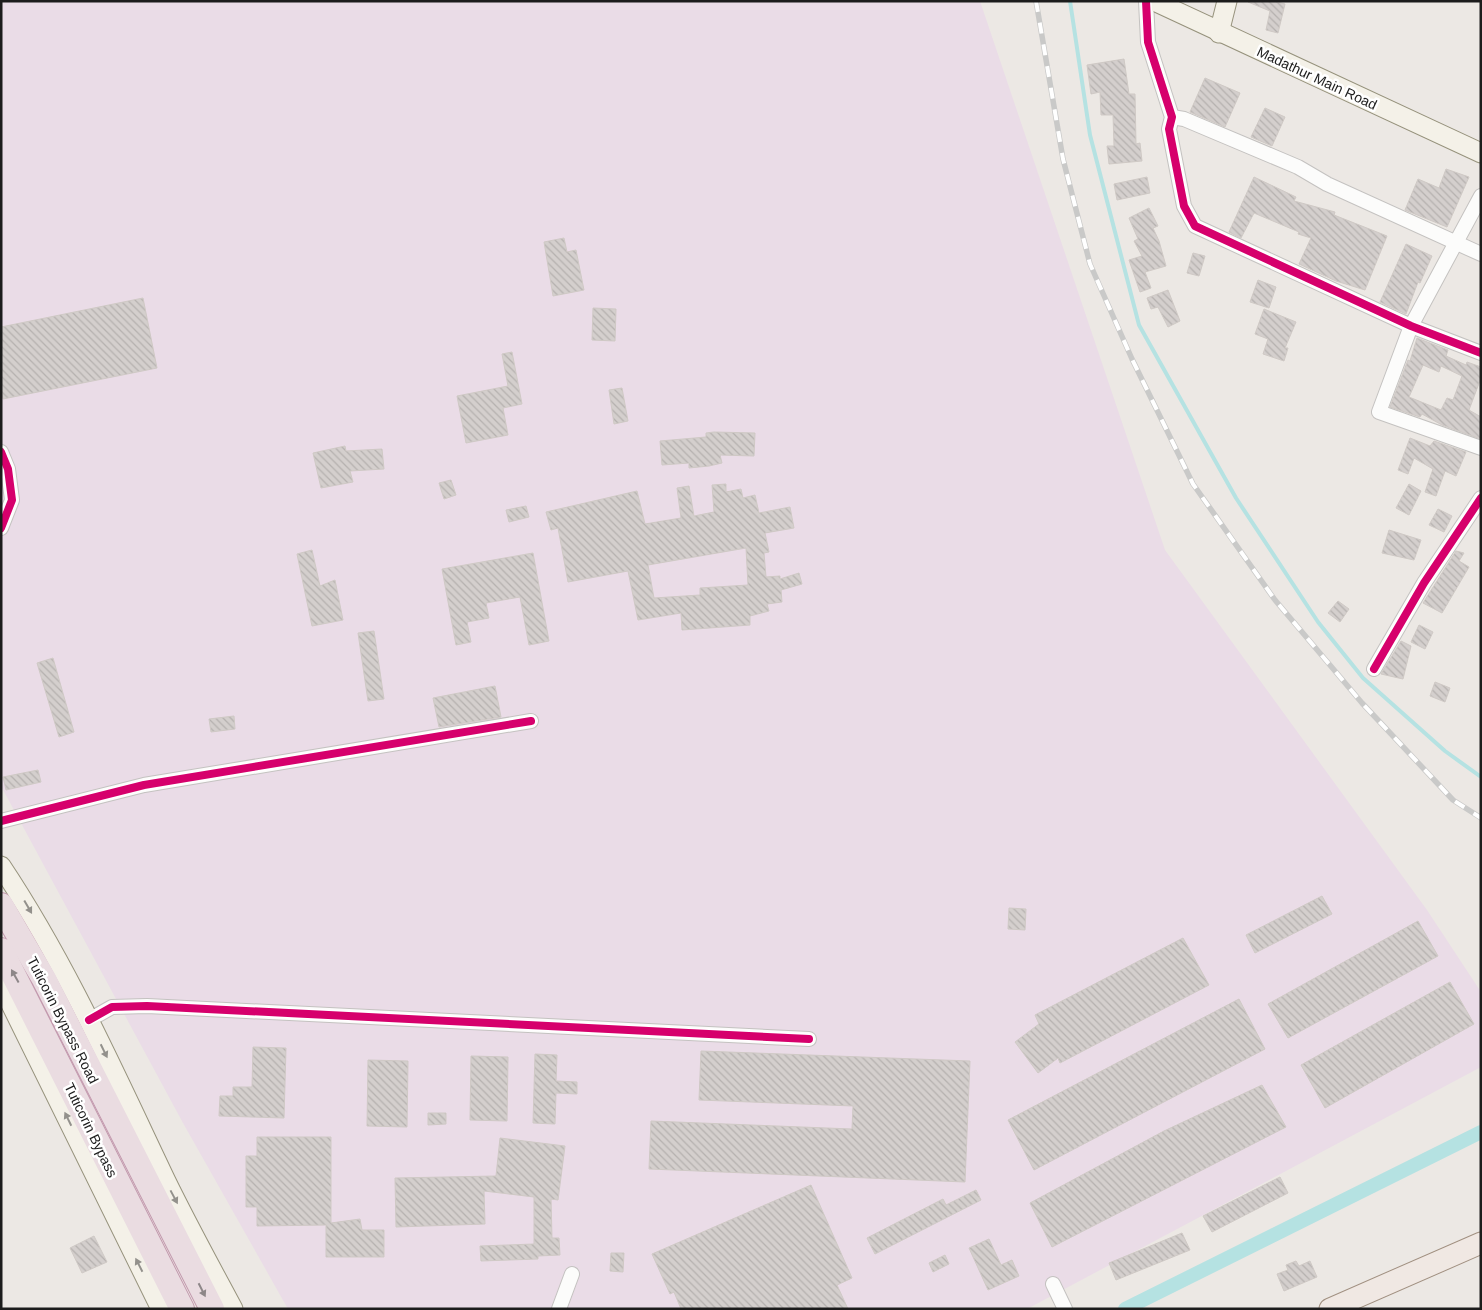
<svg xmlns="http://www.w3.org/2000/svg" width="1482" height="1310" font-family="Arial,sans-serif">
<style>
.industrial{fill:#eadce7}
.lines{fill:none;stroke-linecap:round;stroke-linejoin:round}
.stream{stroke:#b5e2e2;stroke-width:4}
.canal{stroke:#b5e2e2;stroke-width:14}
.building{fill:url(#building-back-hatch);stroke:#cfc9c5;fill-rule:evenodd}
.street-casing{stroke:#c4c2c0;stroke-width:16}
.secondary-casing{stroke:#96927c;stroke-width:21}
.primary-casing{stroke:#a19081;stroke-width:23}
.highway-casing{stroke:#c399ae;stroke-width:26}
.street{stroke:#fcfcfb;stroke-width:14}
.secondary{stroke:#f4f1e8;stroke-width:19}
.primary{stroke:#f0e8e3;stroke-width:21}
.highway{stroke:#eadce1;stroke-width:24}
.rail-casing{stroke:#c9c9c8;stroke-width:5.5}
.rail{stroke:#fff;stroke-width:4;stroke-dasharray:11;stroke-linecap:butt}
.cycleway-casing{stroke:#fff;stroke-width:11}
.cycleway{stroke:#d6006c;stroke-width:8}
.oneway{fill:#93918c}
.oneway2{fill:#8d8688}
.labels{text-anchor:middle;stroke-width:5;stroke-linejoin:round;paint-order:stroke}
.street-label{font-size:14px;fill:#1c1c1c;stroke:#fff}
</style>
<defs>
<pattern id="building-back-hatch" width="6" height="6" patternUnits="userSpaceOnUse" patternTransform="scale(1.25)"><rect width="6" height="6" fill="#d4cfcd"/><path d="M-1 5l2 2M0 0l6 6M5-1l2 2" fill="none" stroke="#b5b1af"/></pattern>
</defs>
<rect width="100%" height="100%" fill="#ece8e4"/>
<!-- industrial -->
<path class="industrial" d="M1 1H980L1165 550 1427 910 1481 992V1067L1027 1309H288L183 1123 1 786Z"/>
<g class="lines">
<!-- stream -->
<path class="stream" d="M1070 1 1090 135 1139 325 1236 498 1318 622 1363 678 1445 751 1481 777"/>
<!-- canal -->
<path class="canal" d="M1125 1309 1481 1132"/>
</g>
<!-- building -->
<g class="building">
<path d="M1273 1 1285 4 1278 33 1266 30 1270 11 1248 2Z"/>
<path d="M1124 59 1129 94H1135L1136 144 1140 143 1142 161 1109 164 1107 146H1114L1113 115H1101L1100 92 1091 94 1087 65Z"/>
<path d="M1205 78 1240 93 1225 127 1190 112Z"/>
<path d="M1265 108 1285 117 1272 146 1251 137Z"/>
<path d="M1446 169 1469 177 1447 227 1405 210 1418 179 1439 188Z"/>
<path d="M1147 177 1150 193 1117 200 1114 184Z"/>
<path d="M1254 177 1296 197 1294 201 1335 212 1334 215 1387 236 1365 290 1336 281 1299 264 1311 238 1298 234 1299 232 1254 213 1241 238 1229 232Z"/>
<path d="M1149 208 1158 226 1153 228 1159 241 1166 266 1145 272 1151 288 1140 292 1129 260 1142 256 1134 241 1138 239 1129 218Z"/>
<path d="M564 238 567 252 576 250 584 290 553 296 544 242Z"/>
<path d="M1406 244 1432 256 1420 283 1418 282 1406 314 1380 302Z"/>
<path d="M1193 253 1205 256 1199 276 1187 273Z"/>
<path d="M1258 280 1276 287 1269 308 1250 302Z"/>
<path d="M1168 290 1180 321 1168 327 1158 307 1151 309 1147 298Z"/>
<path d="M143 298 157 368 3 399 1 389V327Z"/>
<path d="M593 308 616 309 615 341 592 340Z"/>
<path d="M1264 309 1296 322 1285 348H1288L1284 361 1263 354 1268 339 1255 334Z"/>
<path d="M1417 338 1448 350 1446 356 1466 365 1467 362 1481 367V378L1469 410 1481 417V439L1442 425 1422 414 1420 417 1390 407 1408 360 1410 361ZM1423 365 1439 372 1441 366 1462 376 1453 400 1447 398 1441 410 1409 397Z"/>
<path d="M512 352 522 404 503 408 508 435 466 443 457 396 508 386 502 354Z"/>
<path d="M622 388 628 421 614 424 609 390Z"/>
<path d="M714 432 755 433 754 456 720 455 722 463 709 466 689 468V463L662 465 660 441 706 437V433Z"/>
<path d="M1410 438 1430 446 1434 441 1466 452 1456 476 1445 471 1436 496 1425 492 1433 469 1414 458 1408 474 1398 470Z"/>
<path d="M345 446 346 451 382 449 384 469 350 471 353 482 321 488 313 453Z"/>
<path d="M451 480 456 495 444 499 439 483Z"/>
<path d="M726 484V492L741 489 743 498 755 495 759 513 790 507 794 528 765 533 769 552 764 553 766 577 780 576V579L799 573 802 584 781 590 782 602 767 604 769 611 750 616V625L682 630 681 613 638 620 628 571 568 582 558 528 551 530 546 512 637 491 645 524 681 518 677 488 689 486 694 516 714 512 712 485ZM746 548 748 585 700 588V595L654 598 648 565Z"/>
<path d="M1409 484 1421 491 1409 515 1396 508Z"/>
<path d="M526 506 529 517 509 522 506 510Z"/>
<path d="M1438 509 1452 516 1444 532 1429 525Z"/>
<path d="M1389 530 1421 540 1414 560 1382 553Z"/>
<path d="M312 550 320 586 335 580 343 620 312 626 297 554Z"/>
<path d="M1456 551 1464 553 1459 561 1469 567 1442 613 1423 603Z"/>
<path d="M533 553 549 641 529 645 520 597 486 603 489 618 467 622 471 642 456 645 442 569Z"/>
<path d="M1338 601 1349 609 1340 622 1328 613Z"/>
<path d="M1419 625 1433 632 1425 649 1411 642Z"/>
<path d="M374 631 384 699 368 701 358 633Z"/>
<path d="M1401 641 1411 646 1403 679 1381 674Z"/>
<path d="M53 658 74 732 59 737 37 663Z"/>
<path d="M1435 682 1450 688 1445 702 1430 696Z"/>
<path d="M495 686 501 717 439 727 433 698Z"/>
<path d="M234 716 235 729 211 732 209 719Z"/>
<path d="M38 770 41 782 6 790 3 777Z"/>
<path d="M1322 896 1332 914 1255 953 1246 935Z"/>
<path d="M1009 908 1026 909 1025 930 1008 929Z"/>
<path d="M1418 921 1438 956 1288 1038 1268 1004Z"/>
<path d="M1183 938 1209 985 1060 1063 1058 1058 1038 1073 1015 1042 1039 1024 1035 1015Z"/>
<path d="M1450 982 1474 1024 1325 1108 1301 1065Z"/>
<path d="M1239 999 1265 1049 1034 1170 1008 1120Z"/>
<path d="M253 1047 286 1048 284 1118 219 1116 220 1096H233V1087H252Z"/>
<path d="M701 1051 970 1061 965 1182 649 1169 651 1121 852 1129 853 1106 699 1100Z"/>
<path d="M535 1054 557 1055 556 1081 577 1082V1094L556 1093 555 1124 533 1123Z"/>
<path d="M471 1056 508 1057 507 1121 470 1120Z"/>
<path d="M368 1060 408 1061 407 1127 367 1126Z"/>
<path d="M1262 1085 1286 1127 1052 1247 1030 1203 1164 1131Z"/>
<path d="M428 1113H446V1124L428 1125Z"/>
<path d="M257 1137H331V1223L360 1219 362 1230H384V1257H326V1225L257 1226V1207H246V1156H257Z"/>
<path d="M500 1138 565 1146 558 1200 551 1199 552 1238H559L560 1255 538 1256V1259L481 1261 480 1246 534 1244V1197L484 1191 485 1224 396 1227 395 1178 496 1176Z"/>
<path d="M1280 1177 1288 1193 1212 1232 1203 1216Z"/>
<path d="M811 1185 852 1278 837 1285 848 1309H681L674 1292 670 1294 652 1254Z"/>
<path d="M976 1190 981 1200 875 1254 867 1238 943 1199 946 1205Z"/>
<path d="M1182 1233 1190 1250 1116 1280 1109 1263Z"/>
<path d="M94 1236 107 1262 82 1273 70 1248Z"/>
<path d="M989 1239 1001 1265 1012 1260 1019 1276 988 1290 969 1248Z"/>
<path d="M611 1253H624L623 1272 610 1271Z"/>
<path d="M945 1255 949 1264 933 1272 929 1263Z"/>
<path d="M1296 1261 1299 1266 1310 1261 1317 1277 1284 1291 1277 1274 1288 1270 1286 1265Z"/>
</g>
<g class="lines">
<!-- street casing -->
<g class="street-casing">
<g id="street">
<path d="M1146 1 1148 42 1172 117 1169 129 1184 206 1195 226 1411 326 1481 353"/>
<path d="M1172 117 1184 119 1298 167 1327 184 1481 254"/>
<path d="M1481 196 1411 326 1379 412 1481 448"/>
<path d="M1 452 8 469 12 500 1 528"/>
<path d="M1374 669 1424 583 1481 498"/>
<path d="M1 821 144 785 531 721"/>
<path d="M89 1020 112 1007 147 1006 809 1039"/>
<path d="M1053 1284 1065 1309"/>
<path d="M559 1309 572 1274"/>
</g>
</g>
<!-- secondary casing -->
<g class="secondary-casing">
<g id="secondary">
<path d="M1154 1 1481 153"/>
<path d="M1219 33 1227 1"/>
<path d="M1 866C67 965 115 1074 166 1181 187 1224 210 1266 233 1309"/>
<path d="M1 984 161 1309"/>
</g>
</g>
<!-- primary casing -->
<g class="primary-casing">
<path id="primary" d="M1330 1309 1481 1243"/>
</g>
<!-- highway casing -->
<g class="highway-casing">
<g id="highway">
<path d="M1 905 44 979 212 1309"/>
<path d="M1 950 182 1309"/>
</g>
</g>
<!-- street -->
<use href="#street" class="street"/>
<!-- secondary -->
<use href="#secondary" class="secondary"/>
<!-- primary -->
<use href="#primary" class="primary"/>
<!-- highway -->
<use href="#highway" class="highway"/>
<!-- rail casing -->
<g class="rail-casing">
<path id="rail" d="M1036 1 1063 159 1090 264 1132 359 1193 484 1275 600 1362 703 1453 800 1481 818"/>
</g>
<!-- rail -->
<use href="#rail" class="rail"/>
<!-- cycleway casing -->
<g class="cycleway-casing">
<g id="cycleway">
<path d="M1146 1 1148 42 1172 117 1169 129 1184 206 1195 226 1411 326 1481 353"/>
<path d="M1 452 8 469 12 500 1 528"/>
<path d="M1374 669 1424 583 1481 498"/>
<path d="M1 821 144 785 531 721"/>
<path d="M89 1020 112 1007 147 1006 809 1039"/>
</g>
</g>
<!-- cycleway -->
<use href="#cycleway" class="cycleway"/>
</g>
<!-- one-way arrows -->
<defs><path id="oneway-solid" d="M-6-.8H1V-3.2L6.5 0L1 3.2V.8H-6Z" transform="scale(1.25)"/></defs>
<g class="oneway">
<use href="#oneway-solid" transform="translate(28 907) rotate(60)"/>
<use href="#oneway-solid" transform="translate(104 1051) rotate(64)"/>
<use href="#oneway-solid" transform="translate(68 1119) rotate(-116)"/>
<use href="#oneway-solid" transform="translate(174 1197) rotate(62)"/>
<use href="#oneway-solid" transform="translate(139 1265) rotate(-117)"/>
</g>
<g class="oneway2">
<use href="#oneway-solid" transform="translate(15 976) rotate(-119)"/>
<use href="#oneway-solid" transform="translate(202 1290) rotate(63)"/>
</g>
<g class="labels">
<!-- street labels -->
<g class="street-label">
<text transform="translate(1317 78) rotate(25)" y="5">Madathur Main Road</text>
<text transform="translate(63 1020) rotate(63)" y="5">Tuticorin Bypass Road</text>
<text transform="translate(91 1130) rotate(64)" y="5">Tuticorin Bypass</text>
</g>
</g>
<!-- border -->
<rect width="1482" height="1310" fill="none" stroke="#1c1c1c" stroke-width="5"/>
</svg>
